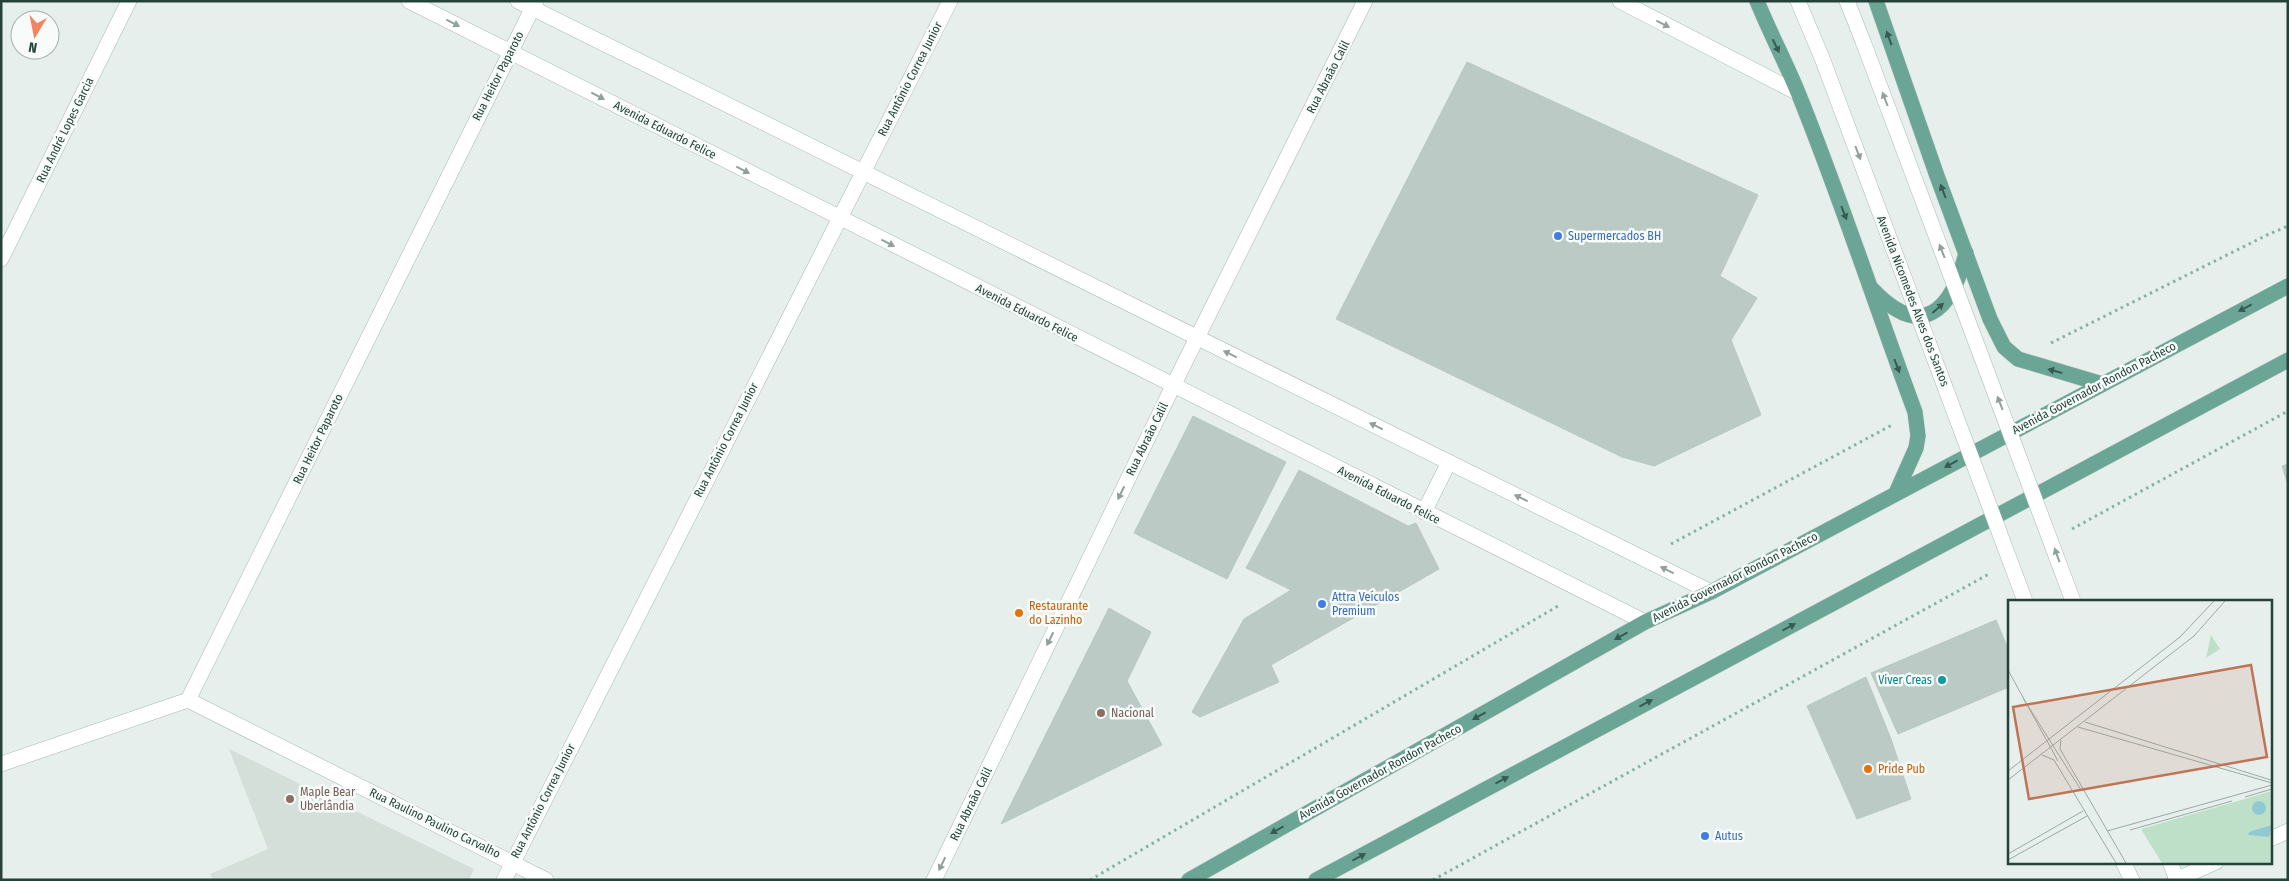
<svg xmlns="http://www.w3.org/2000/svg" width="2289" height="881" font-family="'Fira Sans Condensed',sans-serif">
<style>
.built{fill:#d4dfda}
.building{fill:#bbcac4;stroke:#b8c9c2}
.lines{fill:none;stroke-linecap:round;stroke-linejoin:round}
.minor-casing{stroke:#a8b8b2;stroke-width:16}
.major-casing{stroke:#c2cac8;stroke-width:16}
.path{stroke:#86b3a5;stroke-width:3;stroke-dasharray:2.5 4;stroke-linecap:butt}
.minor{stroke:#fff;stroke-width:15}
.major{stroke:#6aa596;stroke-width:15}
.minor-bridge-casing{stroke:#a8b8b2;stroke-width:16;stroke-linecap:butt}
.minor-bridge{stroke:#fff;stroke-width:15}
.oneway{fill:#92a09c}
.oneway2{fill:#365b51}
.shop-dot{fill:#3f7fe0;stroke:#f7fbf9;stroke-width:2}
.food-dot{fill:#e8710a;stroke:#f7fbf9;stroke-width:2}
.culture-dot{fill:#0f9aa8;stroke:#f7fbf9;stroke-width:2}
.education-dot{fill:#8d6e63;stroke:#f7fbf9;stroke-width:2}
.labels{text-anchor:middle;stroke-width:5;stroke-linejoin:round;paint-order:stroke}
.street-label{font-size:12px;fill:#24423a;stroke:#f7fbf9}
.shop-label{font-size:12px;fill:#366cbe;stroke:#f7fbf9;text-anchor:start}
.food-label{font-size:12px;fill:#c56008;stroke:#f7fbf9;text-anchor:start}
.culture-label{font-size:12px;fill:#0d838f;stroke:#f7fbf9;text-anchor:end}
.education-label{font-size:12px;fill:#785e54;stroke:#f7fbf9;text-anchor:start}
.inset-road{fill:none;stroke:#98aaa4;stroke-width:1}
.view{fill:#c07456;fill-opacity:0.15;stroke:#c07456;stroke-width:2.5}
.inset-edge{fill:none;stroke:#24423a;stroke-width:2.5}
</style>
<rect width="100%" height="100%" fill="#e6efeb"/>
<!-- built -->
<path class="built" d="M229 749 474 869 469 880H213L210 874 268 849Z"/>
<!-- building -->
<g class="building">
<path d="M1467 62 1758 195 1720 276 1757 298 1731 340 1761 415 1654 466 1622 457 1336 319Z"/>
<path d="M1193 416 1286 462 1227 579 1134 533Z"/>
<path d="M2288 464V485L2282 466Z"/>
<path d="M1299 470 1408 526 1416 523 1439 569 1271 665 1279 682 1200 717 1192 712 1244 619 1291 590 1246 568Z"/>
<path d="M1109 608 1151 632 1127 681 1162 745 1001 824Z"/>
<path d="M1996 620 2009 651V687L1898 734 1871 673Z"/>
<path d="M1866 677 1891 739 1911 799 1857 819 1807 706Z"/>
</g>
<g class="lines">
<!-- minor casing -->
<g class="minor-casing">
<g id="minor">
<path d="M409 1 1645 622"/>
<path d="M518 1 1711 592"/>
<path d="M1620 1 1798 93"/>
<path d="M1798 1 1822 58"/>
<path d="M1847 1 1864 44"/>
<path d="M1 259 129 1"/>
<path d="M1424 512 1449 462"/>
<path d="M188 700 546 880"/>
<path d="M1 764 188 700 536 1"/>
<path d="M2270 839 2288 831"/>
<path d="M2123 862 2132 880"/>
<path d="M2170 862 2177 880"/>
<path d="M504 880 950 1"/>
<path d="M934 880 1173 386 1365 1"/>
<path d="M2175 880 2216 862"/>
</g>
</g>
<!-- major casing -->
<g class="major-casing">
<g id="major">
<path d="M1757 1C1770 33 1786 63 1799 95 1841 199 1876 307 1915 412L1918 436 1916 448 1896 493"/>
<path d="M1876 1 1937 176 1990 319 2004 347 2018 359 2102 384"/>
<path d="M1872 289C1922 342 1952 310 1966 253"/>
<path d="M1189 880 1645 622 1711 592 2288 286"/>
<path d="M1316 880 2288 360"/>
</g>
</g>
<!-- path -->
<g class="path">
<path d="M2051 343 2267 235 2288 226"/>
<path d="M2072 529 2288 411"/>
<path d="M1671 544 1892 425"/>
<path d="M1090 880 1558 606"/>
<path d="M1433 880 1989 574"/>
</g>
<!-- minor -->
<use href="#minor" class="minor"/>
<!-- major -->
<use href="#major" class="major"/>
<!-- minor-bridge casing -->
<g class="minor-bridge-casing">
<g id="minor-bridge">
<path d="M1864 44 2073 601"/>
<path d="M1822 58 2025 601"/>
</g>
</g>
<!-- minor-bridge -->
<use href="#minor-bridge" class="minor-bridge"/>
</g>
<!-- one-way arrows -->
<defs><path id="oneway-solid" d="M-6-.8H1V-3.2L6.5 0L1 3.2V.8H-6Z" transform="scale(1.25)"/></defs>
<g class="oneway">
<use href="#oneway-solid" transform="translate(453 23) rotate(27)"/>
<use href="#oneway-solid" transform="translate(1663 24) rotate(27)"/>
<use href="#oneway-solid" transform="translate(598 96) rotate(27)"/>
<use href="#oneway-solid" transform="translate(1885 99) rotate(-111)"/>
<use href="#oneway-solid" transform="translate(1858 153) rotate(69)"/>
<use href="#oneway-solid" transform="translate(743 170) rotate(27)"/>
<use href="#oneway-solid" transform="translate(888 243) rotate(27)"/>
<use href="#oneway-solid" transform="translate(1942 251) rotate(-111)"/>
<use href="#oneway-solid" transform="translate(1230 354) rotate(-154)"/>
<use href="#oneway-solid" transform="translate(2000 403) rotate(-111)"/>
<use href="#oneway-solid" transform="translate(1376 426) rotate(-154)"/>
<use href="#oneway-solid" transform="translate(1121 493) rotate(116)"/>
<use href="#oneway-solid" transform="translate(1521 498) rotate(-154)"/>
<use href="#oneway-solid" transform="translate(2057 555) rotate(-110)"/>
<use href="#oneway-solid" transform="translate(1667 570) rotate(-153)"/>
<use href="#oneway-solid" transform="translate(1050 639) rotate(116)"/>
<use href="#oneway-solid" transform="translate(942 864) rotate(116)"/>
</g>
<g class="oneway2">
<use href="#oneway-solid" transform="translate(1889 38) rotate(-110)"/>
<use href="#oneway-solid" transform="translate(1776 46) rotate(64)"/>
<use href="#oneway-solid" transform="translate(1943 191) rotate(-111)"/>
<use href="#oneway-solid" transform="translate(1844 213) rotate(69)"/>
<use href="#oneway-solid" transform="translate(1938 308) rotate(-41)"/>
<use href="#oneway-solid" transform="translate(2245 308) rotate(152)"/>
<use href="#oneway-solid" transform="translate(1897 366) rotate(69)"/>
<use href="#oneway-solid" transform="translate(2055 371) rotate(-165)"/>
<use href="#oneway-solid" transform="translate(1951 464) rotate(152)"/>
<use href="#oneway-solid" transform="translate(1789 627) rotate(-28)"/>
<use href="#oneway-solid" transform="translate(1621 636) rotate(151)"/>
<use href="#oneway-solid" transform="translate(1646 703) rotate(-28)"/>
<use href="#oneway-solid" transform="translate(1479 716) rotate(151)"/>
<use href="#oneway-solid" transform="translate(1502 780) rotate(-28)"/>
<use href="#oneway-solid" transform="translate(1277 830) rotate(151)"/>
<use href="#oneway-solid" transform="translate(1359 857) rotate(-28)"/>
</g>
<!-- markers -->
<g class="shop-dot">
<circle cx="1558" cy="236" r="5"/>
<circle cx="1322" cy="604" r="5"/>
<circle cx="1705" cy="836" r="5"/>
</g>
<g class="food-dot">
<circle cx="1019" cy="613" r="5"/>
<circle cx="1868" cy="769" r="5"/>
</g>
<circle class="culture-dot" cx="1942" cy="680" r="5"/>
<g class="education-dot">
<circle cx="1101" cy="713" r="5"/>
<circle cx="290" cy="799" r="5"/>
</g>
<g class="labels">
<!-- street labels -->
<g class="street-label">
<text transform="translate(498 76) rotate(-63)" y="4">Rua Heitor Paparoto</text>
<text transform="translate(1328 77) rotate(-63)" y="4">Rua Abraão Calil</text>
<text transform="translate(910 79) rotate(-63)" y="4">Rua Antônio Correa Junior</text>
<text transform="translate(65 130) rotate(-64)" y="4">Rua André Lopes Garcia</text>
<text transform="translate(665 130) rotate(27)" y="4">Avenida Eduardo Felice</text>
<text transform="translate(1913 301) rotate(69)" y="4">Avenida Nicomedes Alves dos Santos</text>
<text transform="translate(1027 313) rotate(27)" y="4">Avenida Eduardo Felice</text>
<text transform="translate(2094 388) rotate(-28)" y="4">Avenida Governador Rondon Pacheco</text>
<text transform="translate(318 439) rotate(-64)" y="4">Rua Heitor Paparoto</text>
<text transform="translate(1147 439) rotate(-64)" y="4">Rua Abraão Calil</text>
<text transform="translate(726 440) rotate(-63)" y="4">Rua Antônio Correa Junior</text>
<text transform="translate(1389 495) rotate(27)" y="4">Avenida Eduardo Felice</text>
<text transform="translate(1735 577) rotate(-27)" y="4">Avenida Governador Rondon Pacheco</text>
<text transform="translate(1380 772) rotate(-29)" y="4">Avenida Governador Rondon Pacheco</text>
<text transform="translate(543 801) rotate(-63)" y="4">Rua Antônio Correa Junior</text>
<text transform="translate(971 804) rotate(-64)" y="4">Rua Abraão Calil</text>
<text transform="translate(435 823) rotate(26)" y="4">Rua Raulino Paulino Carvalho</text>
</g>
<!-- shop labels -->
<g class="shop-label">
<text x="1568" y="240">Supermercados BH</text>
<text x="1332" y="601">Attra Veículos<tspan x="1332" dy="14">Premium</tspan></text>
<text x="1715" y="840">Autus</text>
</g>
<!-- food labels -->
<g class="food-label">
<text x="1029" y="610">Restaurante<tspan x="1029" dy="14">do Lazinho</tspan></text>
<text x="1878" y="773">Pride Pub</text>
</g>
<!-- culture labels -->
<g class="culture-label">
<text x="1932" y="684">Viver Creas</text>
</g>
<!-- education labels -->
<g class="education-label">
<text x="1111" y="717">Nacional</text>
<text x="300" y="796">Maple Bear<tspan x="300" dy="14">Uberlândia</tspan></text>
</g>
</g>
<!-- overview -->
<g transform="translate(2008 600)">
<rect width="264" height="264" fill="#e6efeb"/>
<path d="M203 35 212 49 198 58ZM264 191V263H154L133 229Z" fill="#bfe0c8"/>
<path d="M244 208a7 7 0 1 1 14 0a7 7 0 1 1-14 0ZM264 225 261 237 240 235 241 232Z" fill="#8ec9d4"/>
<path class="inset-road" d="M0 70 50 161M15 98 73 190M77 122 263 180M70 127 264 183M53 140 52 149 118 263M34 155 46 160 108 263M0 171 172 37 206 1M0 180 186 36 217 1M237 197 264 189M122 230 224 201M99 231 264 185M0 254 75 211M0 260 79 216"/>
<path class="view" d="M243 65 259 157 21 199 5 107Z"/>
<rect width="264" height="264" class="inset-edge"/>
</g>
<!-- border -->
<rect width="2289" height="881" fill="none" stroke="#24423a" stroke-width="5"/>
<!-- north arrow -->
<g transform="translate(35 35) rotate(190)"><circle r="24" fill="#f7fbf9" stroke="#a3b1ad"/>
<path d="M0-4L9 19L0 12L-9 19Z" fill="#f4845f"/>
<text y="-8" font-size="14" font-weight="bold" text-anchor="middle" fill="#24423a">N</text>
</g>
</svg>
